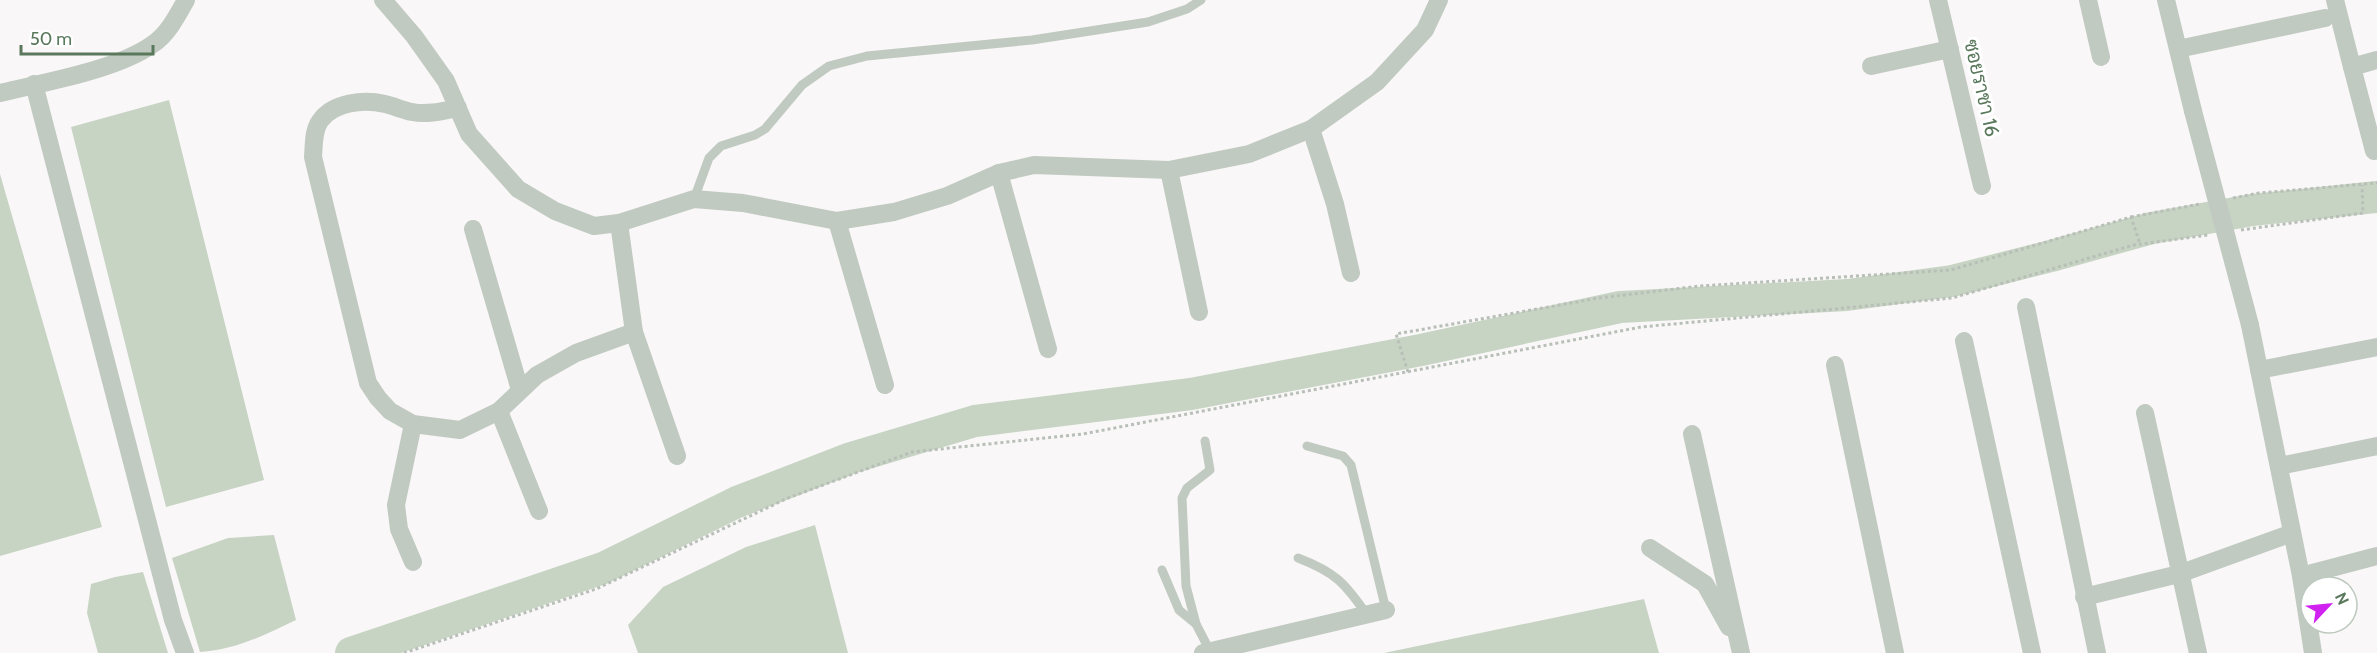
<svg xmlns="http://www.w3.org/2000/svg" width="2377" height="653" font-family="Cabin,Sarabun,sans-serif">
<style>
.water{fill:#c7d4c4}
.lines{fill:none;stroke-linecap:round;stroke-linejoin:round}
.river{stroke:#c7d4c4;stroke-width:32}
.path{stroke:#b7bfb7;stroke-width:3;stroke-dasharray:3 3;stroke-linecap:butt}
.lane{stroke:#c0cac1;stroke-width:9}
.street{stroke:#c0cac1;stroke-width:18}
.street-bridge{stroke:#c0cac1;stroke-width:18}
.labels{text-anchor:middle;stroke-width:6;stroke-linejoin:round;paint-order:stroke}
.street-label{font-size:20px;fill:#5a795c;stroke:#fff}
</style>
<rect width="100%" height="100%" fill="#faf7f8"/>
<!-- water -->
<g class="water">
<path d="M169 100 264 480 166 507 71 127Z"/>
<path d="M0 174 102 527 0 556Z"/>
<path d="M815 525 848 653H638L628 625 663 587 746 547Z"/>
<path d="M274 535 296 620C265 635 235 650 200 652L172 558 228 538Z"/>
<path d="M143 572 168 653H98L87 613 91 584 115 577Z"/>
<path d="M1644 599 1659 653H1384Z"/>
</g>
<g class="lines">
<!-- river -->
<path class="river" d="M351 653 603 568 737 502 851 458 975 421 1191 394 1421 350 1620 307 1847 295 1952 281 2051 256 2152 228 2252 210 2377 197"/>
<!-- path -->
<g class="path">
<path d="M2233 198 2259 193 2377 183"/>
<path d="M2131 217 2200 204"/>
<path d="M2241 230 2363 213 2362 185"/>
<path d="M1408 372 1396 334 1599 298 1700 286 1951 270 2131 217 2140 244"/>
<path d="M404 653 596 589 788 498 912 452 1083 434 1641 327 1952 298 2134 245 2208 235"/>
</g>
<!-- lane -->
<g class="lane">
<path d="M694 199 709 158 721 146 755 135 765 129 802 85 829 66 867 56 1032 40 1148 22 1187 9 1201 0"/>
<path d="M1205 441 1210 470 1187 488 1182 498 1186 586 1196 624 1210 651"/>
<path d="M1307 446 1343 456 1351 465 1386 610"/>
<path d="M1298 558C1335 572 1345 583 1367 615"/>
<path d="M1162 570 1179 610 1196 624"/>
</g>
<!-- street -->
<g class="street">
<path d="M383 0 414 36 446 81 469 134 518 189 555 211 594 226 619 223 694 199 743 203 837 221 894 212 947 196 999 173 1034 165 1169 170 1249 154 1311 129 1377 82 1425 30 1439 0"/>
<path d="M1938 0 1982 186"/>
<path d="M2088 0 2101 57"/>
<path d="M2166 0 2193 111"/>
<path d="M2335 0 2352 67 2377 60"/>
<path d="M2178 49 2325 18"/>
<path d="M1871 66 1950 49"/>
<path d="M2352 67 2374 151"/>
<path d="M34 84 173 620 185 653"/>
<path d="M0 93C45 82 117 70 153 44 168 34 177 16 186 0"/>
<path d="M458 108C443 111 427 115 412 112 402 110 394 106 385 104 364 99 333 102 320 121 313 131 314 145 313 157L368 383 378 398 390 411 413 424 460 430 499 411 537 375 576 353 634 332"/>
<path d="M1311 129 1335 204 1351 273"/>
<path d="M1169 170 1199 312"/>
<path d="M999 173 1048 349"/>
<path d="M837 221 885 385"/>
<path d="M619 223 634 332 677 456"/>
<path d="M473 229 520 390"/>
<path d="M2026 307 2097 653"/>
<path d="M2250 325 2301 576 2313 653"/>
<path d="M1964 341 2032 653"/>
<path d="M1835 365 1895 653"/>
<path d="M2259 370 2377 347"/>
<path d="M499 411 539 511"/>
<path d="M2145 413 2198 653"/>
<path d="M1692 434 1741 653"/>
<path d="M2279 466 2377 446"/>
<path d="M1650 548 1705 584 1729 627"/>
<path d="M413 562 399 529 396 505 413 424"/>
<path d="M2301 576 2377 556"/>
<path d="M2084 597 2179 574 2292 533"/>
<path d="M1203 653 1386 610"/>
</g>
<!-- street-bridge -->
<path class="street-bridge" d="M2193 111 2250 325"/>
</g>
<g class="labels">
<!-- street labels -->
<g class="street-label">
<text transform="translate(1982 88) rotate(77)" y="7">ซอยราชา 16</text>
</g>
</g>
<!-- north arrow -->
<g transform="translate(2329 605) rotate(64)"><circle r="28" fill="#ffffff" stroke="#bdc9be" stroke-width="1.5"/>
<path d="M0-4.5L10 22L0 15L-10 22Z" fill="#d121f0"/>
<text y="-9" font-size="16" font-weight="bold" text-anchor="middle" fill="#5a795c">N</text>
</g>
<!-- scale -->
<path d="M21 45v9h132v-9" fill="none" stroke="#5a795c" stroke-width="3"/>
<text x="30" y="45" font-size="18" fill="#5a795c" stroke="#ffffff" stroke-width="4.5" paint-order="stroke">50 m</text>
</svg>
